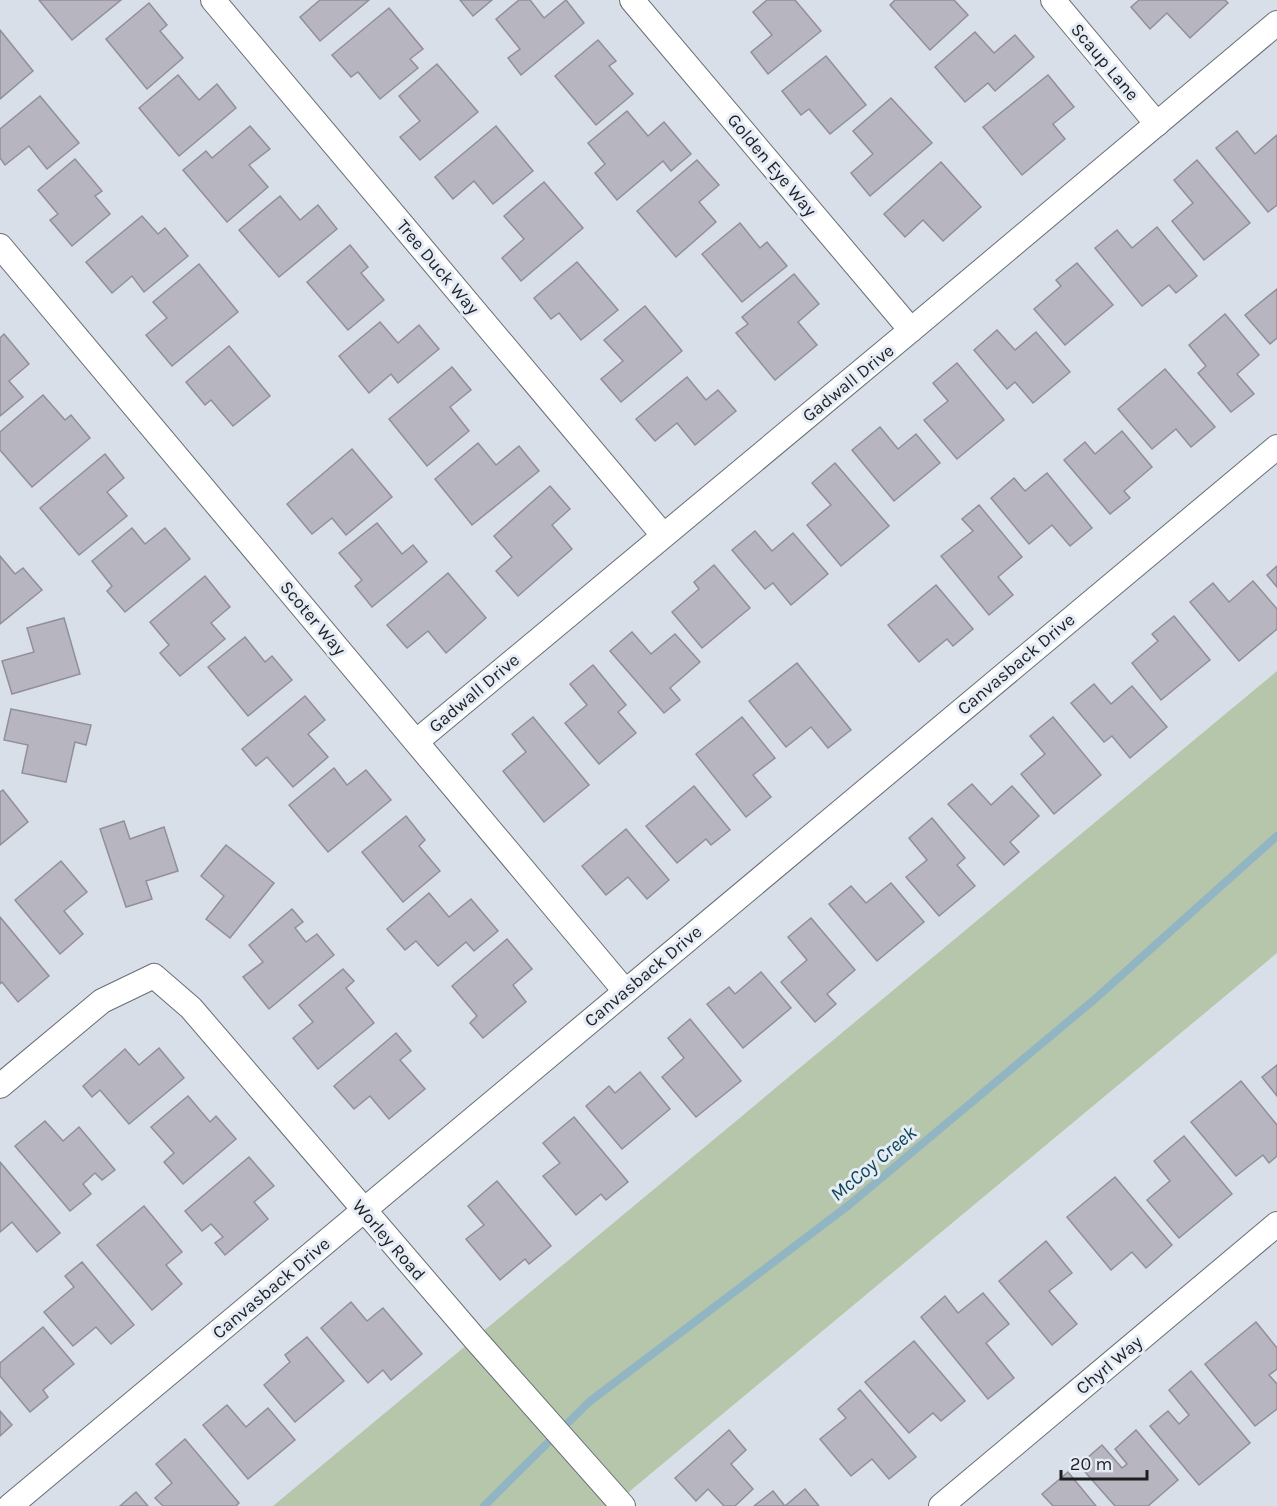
<svg xmlns="http://www.w3.org/2000/svg" width="1277" height="1506" font-family="Karla,sans-serif">
<style>
.green{fill:#b6c6aa}
.lines{fill:none;stroke-linecap:round;stroke-linejoin:round}
.stream{stroke:#91b5c2;stroke-width:8}
.building{fill:#b7b5bf;stroke:#928f99;stroke-width:1.5}
.minor-casing{stroke:#686e76;stroke-width:26}
.minor{stroke:#fff;stroke-width:24}
.labels{text-anchor:middle;stroke-width:6;stroke-linejoin:round;paint-order:stroke}
.street-label{font-size:18px;fill:#1d1f22;stroke:#e5ecf6}
.water-label{font-size:20px;font-style:italic;fill:#0e4452;stroke:#e5ecf6}
</style>
<rect width="100%" height="100%" fill="#d8dfe8"/>
<!-- green -->
<path class="green" d="M1277 671V953L654 1471 612 1506H273Z"/>
<g class="lines">
<!-- stream -->
<path class="stream" d="M484 1506 589 1402 849 1205 1095 999 1277 836"/>
</g>
<!-- building -->
<g class="building">
<path d="M39 0H121L72 40Z"/>
<path d="M320 0H369L320 41 300 17Z"/>
<path d="M460 0H492L473 16Z"/>
<path d="M519 0H530L544 18 566 0 584 23 521 75 508 58 520 49 496 19Z"/>
<path d="M767 0H795L821 31 768 74 751 52 772 35 753 12Z"/>
<path d="M895 0H954L968 15 930 50 890 5Z"/>
<path d="M1139 0H1225L1228 3 1190 38 1167 13 1150 29 1131 7Z"/>
<path d="M149 3 167 25 160 31 183 58 147 89 106 39Z"/>
<path d="M389 8 423 49 410 59 418 68 380 99 358 72 351 77 332 55Z"/>
<path d="M0 30 33 71 0 99Z"/>
<path d="M975 32 994 53 1015 35 1034 57 995 91 988 83 965 102 935 67Z"/>
<path d="M598 40 616 61 609 66 633 94 596 125 555 76Z"/>
<path d="M826 56 866 105 830 134 809 109 801 115 782 91Z"/>
<path d="M437 64 478 112 420 160 400 137 420 121 399 96Z"/>
<path d="M178 75 199 100 217 84 236 108 179 156 139 108Z"/>
<path d="M1048 75 1074 107 1053 124 1065 139 1022 175 983 127Z"/>
<path d="M40 96 79 143 47 169 29 146 5 165 0 158V129Z"/>
<path d="M891 98 932 143 870 196 851 173 873 154 853 131Z"/>
<path d="M627 111 648 136 664 122 691 154 671 171 663 161 617 200 595 173 605 164 588 143Z"/>
<path d="M250 126 270 149 249 165 268 187 227 222 183 170 206 151 212 158Z"/>
<path d="M496 126 533 171 493 204 474 181 453 199 435 177Z"/>
<path d="M1237 131 1255 154 1277 135V205L1268 212 1216 148Z"/>
<path d="M75 159 102 191 95 196 110 214 72 246 50 220 58 214 38 190Z"/>
<path d="M697 160 719 185 699 202 716 222 676 257 637 211Z"/>
<path d="M1197 160 1250 223 1204 260 1172 221 1193 203 1174 180Z"/>
<path d="M941 162 981 207 943 241 923 220 905 237 884 214Z"/>
<path d="M544 182 583 228 521 281 502 258 524 239 504 216Z"/>
<path d="M280 196 300 220 318 205 337 229 279 277 239 230Z"/>
<path d="M142 216 158 234 165 228 188 256 144 292 132 276 112 293 86 262Z"/>
<path d="M740 223 760 248 767 242 787 266 742 302 702 254Z"/>
<path d="M1157 227 1197 276 1176 293 1169 285 1142 306 1095 248 1117 230 1132 248Z"/>
<path d="M350 245 368 267 361 273 384 300 348 330 307 282Z"/>
<path d="M577 262 618 310 581 340 559 313 551 319 534 298Z"/>
<path d="M1077 263 1113 305 1065 345 1034 309 1061 286 1056 280Z"/>
<path d="M199 264 238 312 172 366 146 335 167 318 153 302Z"/>
<path d="M794 274 819 304 798 322 817 345 775 380 736 333 748 324 742 317Z"/>
<path d="M1277 289V338L1270 344 1245 315Z"/>
<path d="M645 306 682 351 621 402 601 379 623 361 604 340Z"/>
<path d="M1225 314 1259 355 1237 374 1254 394 1231 412 1198 373 1206 366 1189 345Z"/>
<path d="M380 322 398 343 419 325 439 349 398 383 391 374 369 393 339 356Z"/>
<path d="M997 330 1015 350 1036 332 1070 372 1033 403 1015 382 1007 389 974 350Z"/>
<path d="M4 334 29 364 9 381 23 397 0 416V338Z"/>
<path d="M229 346 270 396 233 426 211 400 205 405 186 382Z"/>
<path d="M957 363 1004 420 957 459 924 420 948 401 933 383Z"/>
<path d="M452 367 471 390 450 407 469 431 427 466 389 419Z"/>
<path d="M1165 369 1215 427 1191 447 1176 429 1152 449 1118 409Z"/>
<path d="M687 377 706 400 718 390 736 411 695 445 677 423 655 441 636 419Z"/>
<path d="M43 395 65 420 71 415 90 438 32 487 0 450V432Z"/>
<path d="M880 427 898 449 916 434 940 463 894 501 852 450Z"/>
<path d="M1122 431 1152 467 1124 491 1130 498 1110 514 1064 460 1085 442 1095 454Z"/>
<path d="M478 443 496 465 519 446 539 471 472 525 435 479Z"/>
<path d="M352 449 392 497 346 535 332 518 312 534 287 504Z"/>
<path d="M105 454 124 478 107 492 127 516 79 555 40 508Z"/>
<path d="M835 463 889 526 841 566 807 525 831 505 812 483Z"/>
<path d="M1047 473 1092 528 1070 546 1052 525 1029 544 991 498 1014 478 1025 491Z"/>
<path d="M550 486 570 509 552 525 572 549 518 596 496 571 512 557 494 536Z"/>
<path d="M979 505 1022 557 998 577 1013 595 989 615 941 556 973 531 962 519Z"/>
<path d="M377 523 402 554 413 545 427 562 372 607 355 586 362 580 339 553Z"/>
<path d="M132 528 145 544 165 528 190 559 125 612 107 591 112 586 92 561Z"/>
<path d="M755 531 772 551 793 533 828 574 791 605 773 583 765 589 732 550Z"/>
<path d="M0 556 15 574 23 568 42 590 0 624Z"/>
<path d="M714 565 750 608 702 648 672 612 699 589 694 582Z"/>
<path d="M1277 566V587L1267 575Z"/>
<path d="M448 573 486 618 446 653 428 631 407 648 387 625Z"/>
<path d="M205 576 230 607 211 623 225 639 180 676 160 653 169 645 150 622Z"/>
<path d="M1253 581 1277 609V629L1239 661 1190 602 1213 583 1229 602Z"/>
<path d="M936 585 973 629 953 646 947 639 919 662 888 625Z"/>
<path d="M1174 616 1210 660 1161 700 1132 663 1158 641 1152 634Z"/>
<path d="M64 618 80 674 12 694 2 661 34 652 27 628Z"/>
<path d="M632 632 651 654 675 634 700 662 670 688 680 700 664 713 610 651Z"/>
<path d="M245 637 265 662 272 656 292 680 248 716 208 667Z"/>
<path d="M797 663 851 730 828 748 811 727 786 747 749 701Z"/>
<path d="M593 665 626 705 618 712 636 733 599 764 565 723 587 705 570 684Z"/>
<path d="M1094 684 1111 704 1132 686 1167 727 1130 758 1112 736 1104 742 1071 703Z"/>
<path d="M305 696 325 720 308 734 328 757 293 787 267 757 256 766 242 749Z"/>
<path d="M11 709 91 725 86 745 75 742 66 782 22 773 28 745 4 740Z"/>
<path d="M533 717 589 785 544 822 503 771 526 752 512 734Z"/>
<path d="M742 717 775 758 753 775 771 797 746 817 696 754Z"/>
<path d="M1053 717 1101 775 1054 814 1021 774 1045 754 1030 736Z"/>
<path d="M334 768 347 785 366 770 391 800 328 852 289 805Z"/>
<path d="M972 784 991 805 1012 786 1039 816 1010 842 1019 852 1004 865 948 804Z"/>
<path d="M694 786 730 830 711 845 706 839 677 863 646 826Z"/>
<path d="M3 790 28 822 0 845V792Z"/>
<path d="M406 816 425 840 419 846 440 871 403 902 362 852Z"/>
<path d="M932 818 965 858 957 865 975 886 939 916 906 877 927 860 909 838Z"/>
<path d="M124 821 130 839 164 827 178 871 146 881 152 899 126 907 100 829Z"/>
<path d="M626 829 669 880 647 899 628 877 606 895 582 866Z"/>
<path d="M226 845 274 883 230 938 206 919 224 896 201 876Z"/>
<path d="M61 861 87 892 64 911 83 934 60 954 15 900Z"/>
<path d="M891 883 924 922 877 961 829 904 851 886 866 903Z"/>
<path d="M429 893 449 917 471 899 498 931 474 951 466 942 438 966 416 941 405 950 387 929Z"/>
<path d="M292 909 303 922 295 928 306 942 317 934 334 955 269 1009 243 977 263 962 249 945Z"/>
<path d="M0 917 49 976 18 1002 2 982 0 984Z"/>
<path d="M811 918 855 970 827 994 836 1004 815 1022 781 982 807 960 788 937Z"/>
<path d="M507 939 532 969 513 985 526 1002 483 1038 470 1023 477 1016 452 986Z"/>
<path d="M343 969 354 981 346 988 374 1023 318 1069 293 1038 313 1022 299 1005Z"/>
<path d="M761 972 791 1008 743 1048 707 1004 729 987 735 994Z"/>
<path d="M690 1019 741 1081 696 1117 662 1077 684 1058 668 1038Z"/>
<path d="M396 1033 411 1051 400 1060 425 1089 389 1119 370 1096 354 1109 334 1086Z"/>
<path d="M159 1048 184 1078 129 1124 100 1090 92 1097 83 1086 125 1049 139 1065Z"/>
<path d="M1277 1065V1096L1262 1077Z"/>
<path d="M640 1072 670 1109 622 1149 586 1106 609 1086 615 1093Z"/>
<path d="M1241 1081 1277 1125V1156L1269 1163 1263 1155 1236 1176 1191 1122Z"/>
<path d="M188 1096 210 1122 216 1116 236 1139 183 1184 164 1162 174 1153 151 1127Z"/>
<path d="M574 1117 628 1182 606 1200 601 1194 576 1215 543 1176 560 1163 543 1143Z"/>
<path d="M45 1121 63 1141 79 1127 115 1170 102 1180 95 1173 83 1184 91 1194 70 1211 15 1146Z"/>
<path d="M1184 1136 1232 1194 1179 1238 1147 1200 1170 1181 1154 1161Z"/>
<path d="M249 1157 274 1186 254 1202 268 1219 225 1255 215 1243 223 1237 211 1224 202 1231 185 1211Z"/>
<path d="M0 1162 60 1233 37 1252 12 1222 0 1232Z"/>
<path d="M1115 1177 1172 1245 1146 1268 1132 1252 1111 1270 1067 1217Z"/>
<path d="M497 1181 551 1246 529 1264 525 1259 500 1280 466 1239 484 1225 468 1206Z"/>
<path d="M144 1206 182 1252 166 1265 182 1284 152 1310 97 1245Z"/>
<path d="M1046 1241 1072 1273 1049 1291 1077 1324 1052 1345 999 1281Z"/>
<path d="M82 1262 134 1325 111 1344 96 1327 73 1346 44 1312 74 1287 65 1276Z"/>
<path d="M983 1293 1009 1324 986 1343 1014 1378 988 1399 921 1317 945 1296 958 1313Z"/>
<path d="M351 1302 367 1321 383 1308 422 1354 391 1380 383 1370 368 1383 321 1328Z"/>
<path d="M1256 1322 1277 1348V1369L1269 1375 1277 1384V1409L1255 1426 1205 1364Z"/>
<path d="M43 1327 74 1364 43 1390 48 1397 30 1412 0 1376V1363Z"/>
<path d="M307 1337 344 1381 295 1422 264 1385 290 1362 285 1355Z"/>
<path d="M914 1341 965 1401 941 1421 933 1413 909 1433 865 1382Z"/>
<path d="M1191 1371 1250 1443 1199 1485 1150 1426 1168 1411 1179 1424 1189 1415 1169 1390Z"/>
<path d="M860 1390 916 1457 889 1479 872 1459 851 1476 820 1439 846 1418 838 1409Z"/>
<path d="M227 1405 246 1427 268 1408 295 1440 248 1479 203 1425Z"/>
<path d="M0 1411 12 1425 0 1436Z"/>
<path d="M729 1430 746 1450 731 1464 753 1489 735 1506H724L708 1489 696 1501 675 1478Z"/>
<path d="M1136 1430 1178 1480 1148 1506H1115L1079 1465 1102 1445 1122 1468 1127 1464 1115 1449Z"/>
<path d="M185 1439 239 1503 236 1506H163L155 1498 172 1483 156 1464Z"/>
<path d="M1068 1472 1096 1506H1053L1042 1494Z"/>
<path d="M805 1489 819 1506H785Z"/>
<path d="M773 1491 785 1506H754Z"/>
<path d="M136 1492 148 1506H120Z"/>
</g>
<g class="lines">
<!-- minor casing -->
<g class="minor-casing">
<g id="minor">
<path d="M213 0 663 535"/>
<path d="M632 0 911 330"/>
<path d="M1053 0 1157 124"/>
<path d="M0 246 625 991"/>
<path d="M417 741 911 330 1277 23"/>
<path d="M0 1086 102 1001 154 976 191 1008 475 1339 623 1506"/>
<path d="M10 1506 1277 447"/>
<path d="M941 1506 1277 1224"/>
</g>
</g>
<!-- minor -->
<use href="#minor" class="minor"/>
</g>
<g class="labels">
<!-- street labels -->
<g class="street-label">
<text transform="translate(1105 62) rotate(50)" y="6">Scaup Lane</text>
<text transform="translate(772 165) rotate(50)" y="6">Golden Eye Way</text>
<text transform="translate(438 267) rotate(50)" y="6">Tree Duck Way</text>
<text transform="translate(848 383) rotate(-39)" y="6">Gadwall Drive</text>
<text transform="translate(313 618) rotate(50)" y="6">Scoter Way</text>
<text transform="translate(1016 664) rotate(-40)" y="6">Canvasback Drive</text>
<text transform="translate(474 693) rotate(-40)" y="6">Gadwall Drive</text>
<text transform="translate(643 976) rotate(-40)" y="6">Canvasback Drive</text>
<text transform="translate(389 1240) rotate(49)" y="6">Worley Road</text>
<text transform="translate(271 1288) rotate(-40)" y="6">Canvasback Drive</text>
<text transform="translate(1109 1365) rotate(-40)" y="6">Chyrl Way</text>
</g>
<!-- water labels -->
<g class="water-label">
<text transform="translate(873 1163) rotate(-40)" y="7">McCoy Creek</text>
</g>
</g>
<!-- scale -->
<path d="M1061 1470v9h86v-9" fill="none" stroke="#1d1f22" stroke-width="3"/>
<text x="1070" y="1470" font-size="18" fill="#1d1f22" stroke="#e5ecf6" stroke-width="4.5" paint-order="stroke">20 m</text>
</svg>
